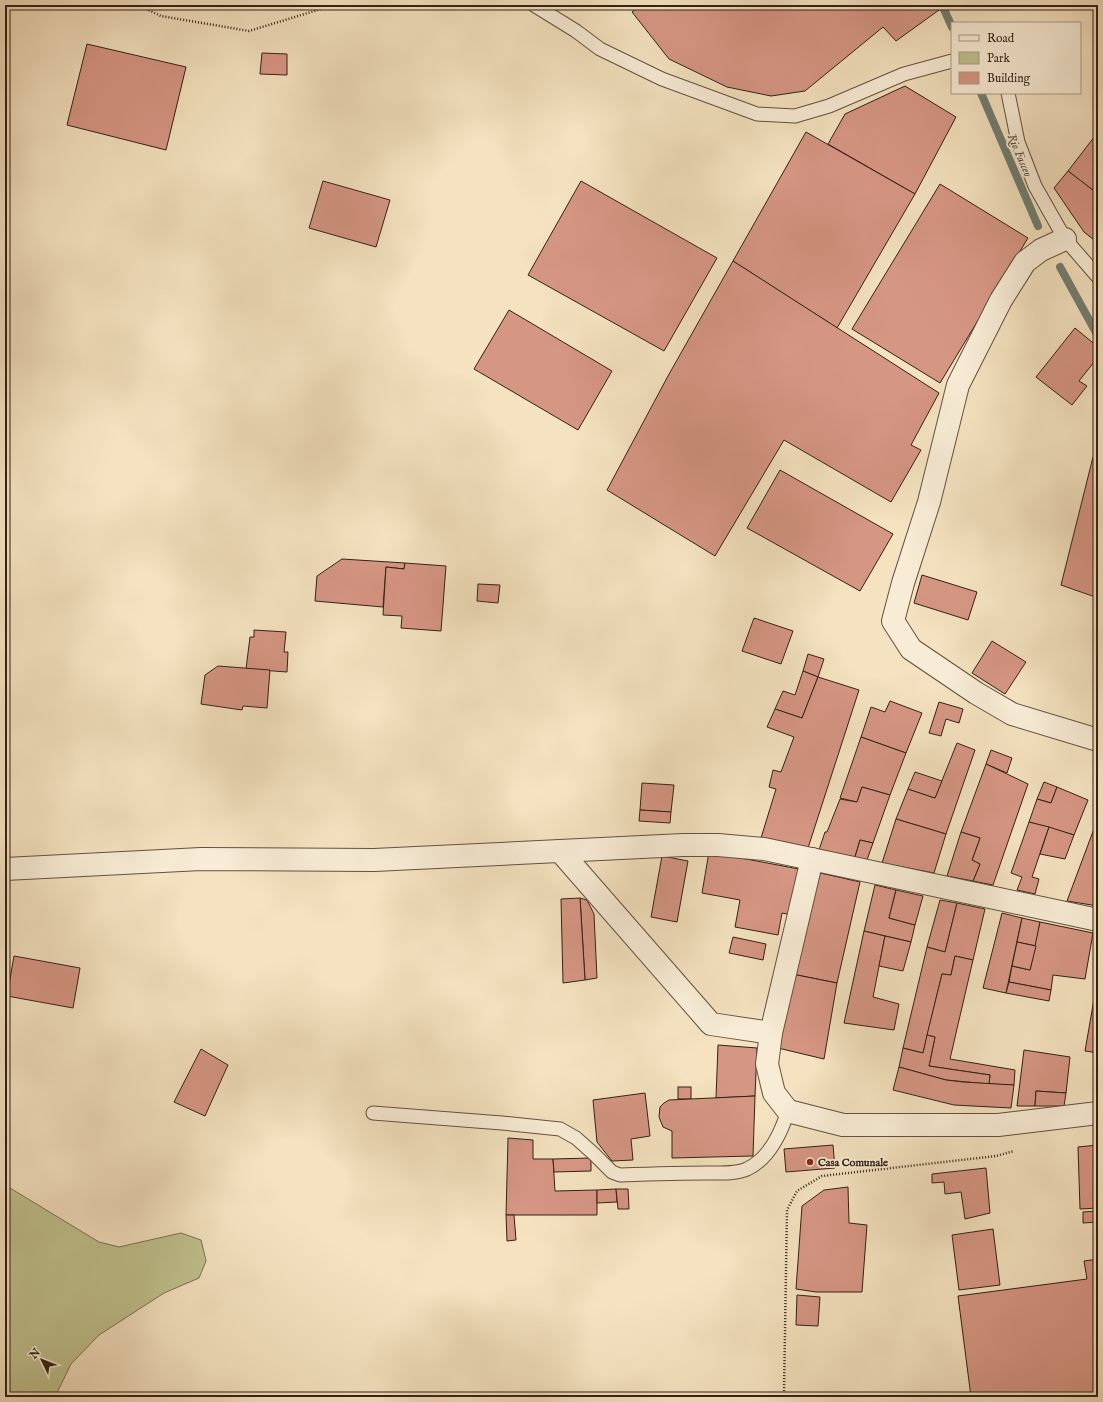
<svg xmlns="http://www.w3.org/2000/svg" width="1103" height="1402" font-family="'IM FELL English',serif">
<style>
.green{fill:#c0c28f;stroke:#7a7252}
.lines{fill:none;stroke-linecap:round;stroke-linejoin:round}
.stream{stroke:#727f74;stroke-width:8}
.building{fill:#d69684;stroke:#332115}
.lane-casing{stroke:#635140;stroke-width:15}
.street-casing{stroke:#635140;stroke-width:24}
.path{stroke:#332115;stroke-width:2.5;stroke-dasharray:1 2;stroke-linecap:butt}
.lane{stroke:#f8ecd6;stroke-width:13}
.street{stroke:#f8ecd6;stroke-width:22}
.poi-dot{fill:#8f2418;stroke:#f8ecd6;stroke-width:1.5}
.labels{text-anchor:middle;stroke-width:3.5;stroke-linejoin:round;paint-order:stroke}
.poi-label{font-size:11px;font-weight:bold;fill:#332115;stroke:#f8ecd6;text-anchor:start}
.water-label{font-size:12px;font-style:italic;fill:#525044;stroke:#f8ecd6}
</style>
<rect width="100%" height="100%" fill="#f4e2c0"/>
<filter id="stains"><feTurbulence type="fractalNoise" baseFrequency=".005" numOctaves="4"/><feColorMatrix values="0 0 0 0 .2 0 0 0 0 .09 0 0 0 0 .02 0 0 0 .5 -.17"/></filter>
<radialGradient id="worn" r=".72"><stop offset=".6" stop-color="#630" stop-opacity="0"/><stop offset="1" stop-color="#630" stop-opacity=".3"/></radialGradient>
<!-- green -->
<path class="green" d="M5 1185 99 1242 119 1247 181 1233 201 1240 206 1261 199 1278 164 1293 99 1335 71 1364 55 1397H5Z"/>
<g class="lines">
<!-- stream -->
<g class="stream">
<path d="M942 5 952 27"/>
<path d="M981 93 1038 226"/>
<path d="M1060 267 1098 336"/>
</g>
</g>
<!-- building -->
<g class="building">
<path d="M641 5H946L896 41 883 27 805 91 771 96 727 87 669 59 632 12Z"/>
<path d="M87 44 186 67 166 150 67 125Z"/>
<path d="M262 53 287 54V75L260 74Z"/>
<path d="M905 86 956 117 915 194 828 144 845 114Z"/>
<path d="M806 132 915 194 837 328 733 261Z"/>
<path d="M1098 132V194L1068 171Z"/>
<path d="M1068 171 1098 194V243L1084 232 1054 188Z"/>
<path d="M323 181 390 200 376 247 309 228Z"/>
<path d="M581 181 717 258 664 351 528 275Z"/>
<path d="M940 184 1028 238 940 383 852 329Z"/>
<path d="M733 261 939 393 911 445 921 450 891 502 784 440 715 556 607 490 668 376Z"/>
<path d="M509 310 612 371 578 430 474 369Z"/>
<path d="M1075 328 1098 347V357L1079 381 1087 386 1072 405 1036 377Z"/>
<path d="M1093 457 1098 458V598L1061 585Z"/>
<path d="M780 470 893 534 860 591 747 528Z"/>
<path d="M342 559 405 563 404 569 386 567 383 607 315 601 317 576Z"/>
<path d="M405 563 446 566 441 631 401 628 402 616 383 615 386 567 404 569Z"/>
<path d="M922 575 977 592 968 620 914 603Z"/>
<path d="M478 584 500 585 498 603 477 601Z"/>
<path d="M754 618 793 631 781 664 742 651Z"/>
<path d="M254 630 286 632 284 652H288L287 672 246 669 250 637H254Z"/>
<path d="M992 641 1026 662 1005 694 972 673Z"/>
<path d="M808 654 824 659 818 677 803 671Z"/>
<path d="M218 666 270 670 267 708 243 706 242 710 201 704 205 675Z"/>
<path d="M803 671 818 677 802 718 775 709 783 691 795 695Z"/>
<path d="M818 677 859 690 808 848 761 838 776 789 769 787 773 770 781 772 794 737 767 727 775 709 802 718Z"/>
<path d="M890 701 922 713 906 753 861 737 871 707 885 712Z"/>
<path d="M939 702 963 709 959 723 946 719 941 736 929 733Z"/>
<path d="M861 737 906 753 890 795 862 787 857 802 840 798Z"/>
<path d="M957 743 975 750 946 834 896 819 908 789 935 798Z"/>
<path d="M991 750 1012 758 1007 773 986 764Z"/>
<path d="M986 764 1028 784 993 885 973 881 980 864 972 860 980 838 961 832Z"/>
<path d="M915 772 942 781 935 798 908 789Z"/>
<path d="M1044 782 1057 787 1051 803 1037 799Z"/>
<path d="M642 783 674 785 671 812 640 810Z"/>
<path d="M862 787 890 795 873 843 860 840 855 857 819 850 825 832H827L840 799 857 802Z"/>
<path d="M1057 787 1088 800 1074 835 1029 822 1037 799 1051 803Z"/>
<path d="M640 810 671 812 670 823 639 821Z"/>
<path d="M1098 818V906L1067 901Z"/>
<path d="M896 819 946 834 934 873 882 863Z"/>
<path d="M1029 822 1049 827 1032 877 1039 879 1035 894 1017 890 1022 877 1011 873Z"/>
<path d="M1049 827 1074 835 1065 859 1040 854Z"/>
<path d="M961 832 980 838 972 860 980 864 973 881 947 876Z"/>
<path d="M860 840 873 843 867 860 855 857Z"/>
<path d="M709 852 799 869 791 915 782 913 778 935 735 927 740 900 702 893Z"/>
<path d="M662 856 688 861 677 922 651 917Z"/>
<path d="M816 872 860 882 837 983 792 974Z"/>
<path d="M875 885 896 890 889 918 915 925 911 942 864 931Z"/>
<path d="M896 890 923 896 915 925 889 918Z"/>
<path d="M580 898 587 900 594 914 597 978 585 980Z"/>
<path d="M580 898 585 980 563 983 561 899Z"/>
<path d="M940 900 957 903 945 952 927 947Z"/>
<path d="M957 903 985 909 973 960 955 956 951 975 942 974 923 1053 903 1048 927 947 945 952Z"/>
<path d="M1002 913 1022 918 1006 993 983 988Z"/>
<path d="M1022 918 1040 922 1036 946 1017 942Z"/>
<path d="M1040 922 1093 933 1085 979 1053 975 1051 990 1009 982 1012 966 1030 970Z"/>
<path d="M864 931 885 936 873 997 899 1004 894 1030 844 1023Z"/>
<path d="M885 936 911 942 903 971 879 966Z"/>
<path d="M733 937 766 944 763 960 729 953Z"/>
<path d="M1017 942 1036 946 1030 970 1012 966Z"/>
<path d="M14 956 80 968 73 1008 7 996Z"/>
<path d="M955 956 973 960 950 1059 1015 1070 1014 1085 989 1084 990 1075 929 1066 935 1037 927 1035 942 974 951 975Z"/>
<path d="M792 974 837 983 824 1059 778 1048Z"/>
<path d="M1009 982 1051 990 1049 1001 1006 993Z"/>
<path d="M1097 982H1098V1053L1085 1051Z"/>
<path d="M927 1035 935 1037 929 1066 990 1075 989 1084 946 1080 899 1067 903 1048 923 1053Z"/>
<path d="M718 1045 757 1048 755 1096 716 1098Z"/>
<path d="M201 1049 228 1065 205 1116 174 1102Z"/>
<path d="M1024 1050 1070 1057 1066 1093 1036 1091 1035 1106H1017Z"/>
<path d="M899 1067 946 1080 963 1082 1014 1085 1011 1108 954 1105 893 1090Z"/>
<rect x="678" y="1087" width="13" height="12"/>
<path d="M1036 1091 1066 1093 1064 1106H1035Z"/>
<path d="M645 1093 650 1136 631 1139 633 1160 612 1161 597 1142 593 1100Z"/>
<path d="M755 1096 753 1156 672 1158V1131L663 1127 659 1117 660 1107 664 1103 669 1100Z"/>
<path d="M508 1138 533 1140V1159H553L555 1191 597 1190V1215H506Z"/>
<path d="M833 1145 835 1168 786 1172 784 1149Z"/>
<path d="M1098 1145V1208L1080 1209 1078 1147Z"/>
<path d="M591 1158V1171L554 1172 553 1159Z"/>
<path d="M986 1168 990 1213 965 1219 961 1192 945 1194 944 1182 932 1183V1174Z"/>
<path d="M848 1187 849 1223 867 1225 862 1292H816L796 1289 802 1206 824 1190Z"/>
<path d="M616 1189 617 1202 597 1203V1190Z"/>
<path d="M616 1189H628L629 1209H618Z"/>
<path d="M1098 1211V1222L1083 1223V1212Z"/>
<path d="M506 1215H514L516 1240 507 1241Z"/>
<path d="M993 1229 1000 1285 959 1290 952 1235Z"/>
<path d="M1098 1259V1397H971L958 1296 1087 1279 1084 1261Z"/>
<path d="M797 1295 820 1297 818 1326 796 1325Z"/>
</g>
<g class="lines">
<!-- lane casing -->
<g class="lane-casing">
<g id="lane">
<path d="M534 5 576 31 600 49 662 79 757 114 795 116 829 106 904 74 952 61"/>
<path d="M1008 93 1018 142 1035 186 1065 239 1098 277"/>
<path d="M373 1113 502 1123 560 1129 576 1138 594 1154 612 1172 620 1175C649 1174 678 1173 707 1173 718 1173 737 1174 747 1169 769 1159 781 1133 788 1111"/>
</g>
</g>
<!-- street casing -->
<g class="street-casing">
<g id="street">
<path d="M1065 239 1041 250 1025 262 1001 300 958 385 929 502 903 583 893 621 911 649 976 693 1012 714 1098 740"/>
<path d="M560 851 711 1024 771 1033"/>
<path d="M812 859 771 1033 767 1064 774 1093 788 1111 843 1125H998L1098 1113"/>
<path d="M5 869 201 859 374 860 683 845H718L764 849 1098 920"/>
</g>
</g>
<!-- path -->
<g class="path">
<path d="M138 5 161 16 249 31 334 5"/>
<path d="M785 1397 784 1393 787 1210 797 1191 822 1176 996 1156 1014 1151"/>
</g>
<!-- lane -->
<use href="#lane" class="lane"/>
<!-- street -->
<use href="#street" class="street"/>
</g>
<!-- markers -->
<circle class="poi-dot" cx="810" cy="1162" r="4"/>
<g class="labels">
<!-- poi labels -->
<g class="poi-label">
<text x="818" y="1166">Casa Comunale</text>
</g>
<!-- water labels -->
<g class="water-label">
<text transform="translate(1020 155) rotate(67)" y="4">Rio Fasceo</text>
</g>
</g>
<!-- margin -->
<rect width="1103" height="1402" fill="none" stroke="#f4e2c0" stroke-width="20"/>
<rect x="6" y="6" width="1091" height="1390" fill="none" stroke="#332115" stroke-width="2"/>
<rect x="10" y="10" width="1083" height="1382" fill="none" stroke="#332115"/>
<!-- legend -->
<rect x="951" y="22" width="130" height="72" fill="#f8ecd6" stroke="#a99b89"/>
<rect x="959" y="35" width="20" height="6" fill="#f8ecd6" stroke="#a99b89"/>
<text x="987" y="42" font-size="12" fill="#332115">Road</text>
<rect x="959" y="52" width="20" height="12" fill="#c0c28f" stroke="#a99b89"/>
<text x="987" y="62" font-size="12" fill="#332115">Park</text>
<rect x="959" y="72" width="20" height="12" fill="#d69684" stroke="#a99b89"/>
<text x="987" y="82" font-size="12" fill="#332115">Building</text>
<!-- north arrow -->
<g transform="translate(42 1360) rotate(313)" stroke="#f8ecd6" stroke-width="3" paint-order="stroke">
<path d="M0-3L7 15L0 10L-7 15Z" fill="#332115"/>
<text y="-6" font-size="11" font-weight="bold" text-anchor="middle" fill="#332115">N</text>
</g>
<rect width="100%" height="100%" filter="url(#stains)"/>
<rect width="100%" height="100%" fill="url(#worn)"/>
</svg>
